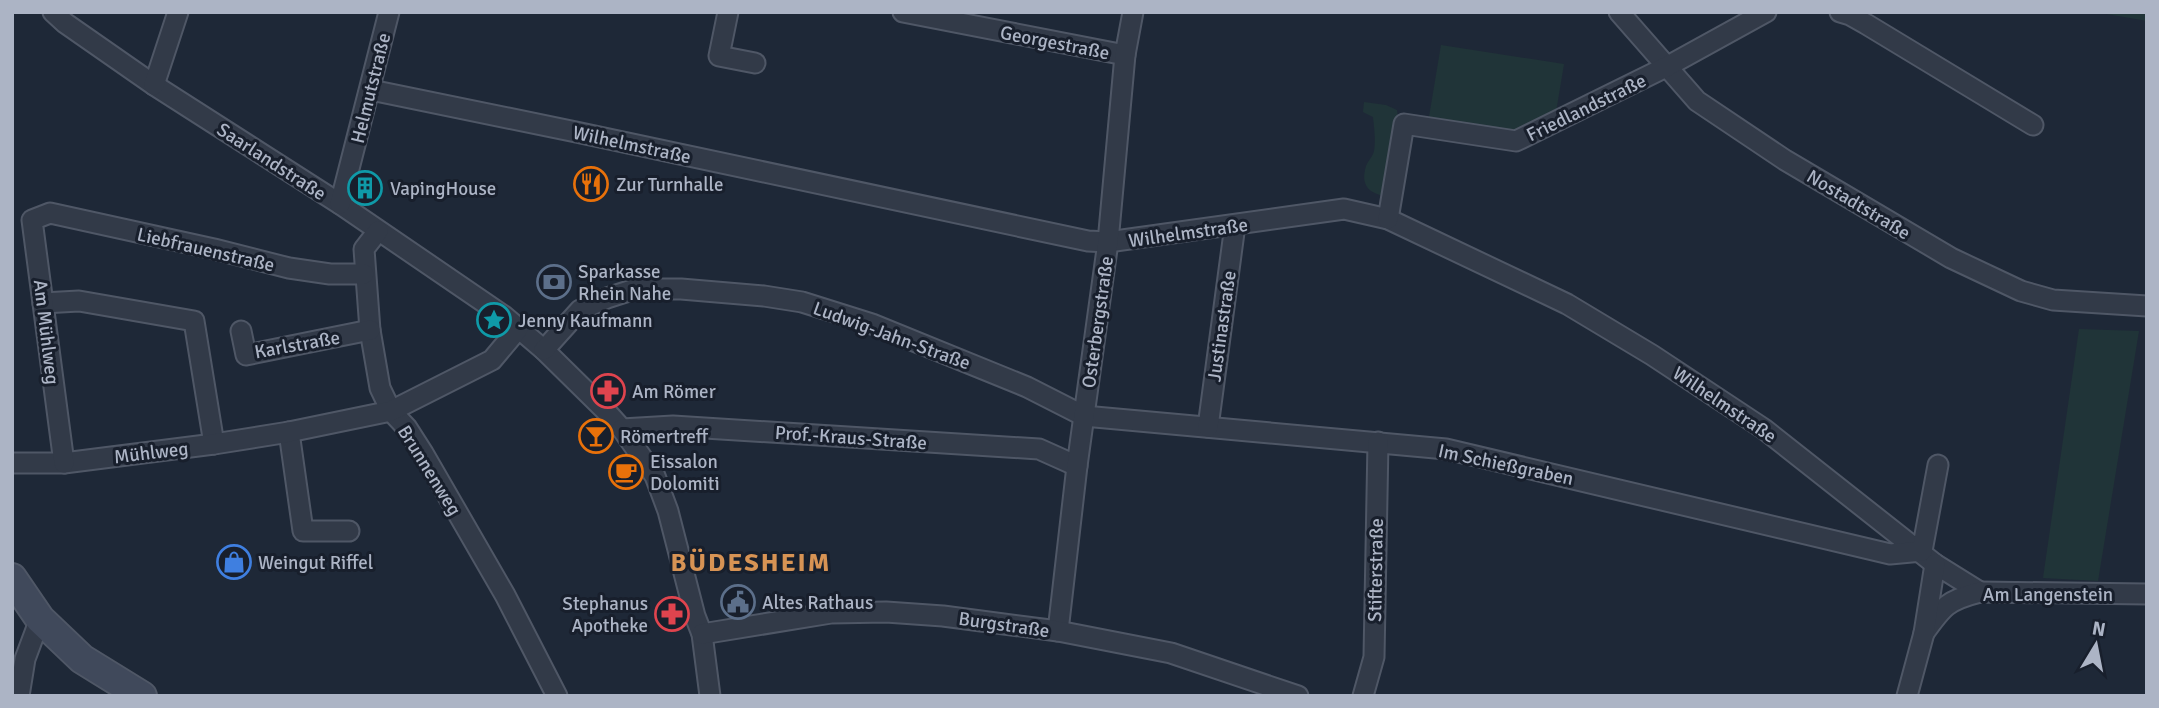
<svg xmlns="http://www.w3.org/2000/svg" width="2159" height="708" font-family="Signika,sans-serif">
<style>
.green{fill:#203438}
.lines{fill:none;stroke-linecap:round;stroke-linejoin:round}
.minor-casing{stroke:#4f5766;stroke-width:23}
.secondary-casing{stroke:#4f5766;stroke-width:32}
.minor{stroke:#323a48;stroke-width:19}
.secondary{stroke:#40495b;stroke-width:28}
.labels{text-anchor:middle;stroke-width:6;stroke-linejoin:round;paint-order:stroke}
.street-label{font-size:19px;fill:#acb4c5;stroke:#181f2c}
.poi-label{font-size:19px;fill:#acb4c5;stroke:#181f2c;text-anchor:start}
.district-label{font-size:26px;font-weight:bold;letter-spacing:2px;fill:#d79354;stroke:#181f2c}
</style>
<rect width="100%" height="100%" fill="#1e2837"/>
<!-- green -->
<g class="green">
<path d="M2095 12H2147V21Z"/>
<path d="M1441 45 1564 64 1556 112 1516 131 1429 117Z"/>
<path d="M1364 102 1386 105 1397 110 1398 118 1387 197C1369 193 1360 186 1366 166 1368 161 1373 156 1374 151 1376 141 1374 127 1373 117L1363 112Z"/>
<path d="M2079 329 2139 331 2098 581 2043 578Z"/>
</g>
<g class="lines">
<!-- minor casing -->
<g class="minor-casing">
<g id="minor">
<path d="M53 12 65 23 154 85 340 204 504 316 544 350 604 409 622 429 655 476 668 511 695 616 702 634 710 696"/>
<path d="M728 12 719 56 755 63"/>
<path d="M903 12 1125 55"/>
<path d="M1619 12 1697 101 1785 160 1951 258 2021 291 2053 300 2147 306"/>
<path d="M1840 12 1850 15 1866 24 2033 125"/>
<path d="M154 85 178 12"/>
<path d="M371 90 576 132 1088 241 1108 242 1344 209 1388 219 1567 304 1652 355 1764 429 1935 564 1980 592"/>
<path d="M340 204 389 12"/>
<path d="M1388 219 1404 124 1516 141 1668 66 1766 12"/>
<path d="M378 231 364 249 370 330 380 388 391 411 407 428 423 453 505 595 557 696"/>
<path d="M43 303 79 301 194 321 214 444"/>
<path d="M241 331 246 355 370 330"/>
<path d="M544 350 580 310 607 298 635 289H681L764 296 802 302 872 324 1027 387 1084 416 1446 449 1890 554 1922 551 1938 465"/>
<path d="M1208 427 1235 225"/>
<path d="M622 429 673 426 1039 449 1077 466"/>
<path d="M289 432 303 531H349"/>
<path d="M12 463H64L214 444 289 432 391 411 492 360 518 329"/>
<path d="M64 463 32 220 50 213 214 249 289 268 330 274H364"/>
<path d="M1058 631 1077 466 1108 242 1125 55 1133 12"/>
<path d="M1924 633C1943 606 1948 600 1980 592L2147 594"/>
<path d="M702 634 831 613 886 612 943 616 1058 631 1171 653 1298 696"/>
<path d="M19 696 25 659 40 619"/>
<path d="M1363 696 1374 657 1378 442"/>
<path d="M1907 696 1924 633 1935 564"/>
</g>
</g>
<!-- secondary casing -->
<g class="secondary-casing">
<path id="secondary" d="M12 578 40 619 82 659 142 696"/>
</g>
<!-- minor -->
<use href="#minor" class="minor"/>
<!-- secondary -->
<use href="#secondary" class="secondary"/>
</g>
<!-- icons -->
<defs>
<g id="restaurant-ring" transform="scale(1.75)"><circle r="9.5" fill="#181f2c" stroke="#e8710a" stroke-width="1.5"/><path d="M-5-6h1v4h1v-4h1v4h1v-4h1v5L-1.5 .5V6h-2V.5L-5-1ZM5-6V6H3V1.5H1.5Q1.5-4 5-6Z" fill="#e8710a"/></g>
<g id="building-ring" transform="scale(1.75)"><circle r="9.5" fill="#181f2c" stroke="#0f9aa8" stroke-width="1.5"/><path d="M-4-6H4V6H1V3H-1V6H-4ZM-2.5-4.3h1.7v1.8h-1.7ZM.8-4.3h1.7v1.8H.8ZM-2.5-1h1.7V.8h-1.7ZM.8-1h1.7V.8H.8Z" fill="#0f9aa8"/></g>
<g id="bank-ring" transform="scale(1.75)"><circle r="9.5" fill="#181f2c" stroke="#5c6f8a" stroke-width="1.5"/><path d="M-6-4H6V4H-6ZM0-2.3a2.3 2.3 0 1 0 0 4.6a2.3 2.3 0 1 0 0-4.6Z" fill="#5c6f8a"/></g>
<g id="sight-ring" transform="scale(1.75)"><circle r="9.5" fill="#181f2c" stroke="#0f9aa8" stroke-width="1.5"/><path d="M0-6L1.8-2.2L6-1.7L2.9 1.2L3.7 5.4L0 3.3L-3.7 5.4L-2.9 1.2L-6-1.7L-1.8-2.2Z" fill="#0f9aa8"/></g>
<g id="pharmacy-ring" transform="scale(1.75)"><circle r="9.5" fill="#181f2c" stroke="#e0444e" stroke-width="1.5"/><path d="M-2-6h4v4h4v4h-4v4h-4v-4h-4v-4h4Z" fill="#e0444e"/></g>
<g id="bar-ring" transform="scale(1.75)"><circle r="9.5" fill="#181f2c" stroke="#e8710a" stroke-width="1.5"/><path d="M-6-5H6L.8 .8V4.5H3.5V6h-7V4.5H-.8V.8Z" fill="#e8710a"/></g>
<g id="cafe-ring" transform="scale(1.75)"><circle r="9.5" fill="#181f2c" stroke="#e8710a" stroke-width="1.5"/><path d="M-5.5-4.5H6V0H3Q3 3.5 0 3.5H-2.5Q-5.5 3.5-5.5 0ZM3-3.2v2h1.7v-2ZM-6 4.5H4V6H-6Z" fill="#e8710a"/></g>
<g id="shop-ring" transform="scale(1.75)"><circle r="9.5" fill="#181f2c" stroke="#3f7fe0" stroke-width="1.5"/><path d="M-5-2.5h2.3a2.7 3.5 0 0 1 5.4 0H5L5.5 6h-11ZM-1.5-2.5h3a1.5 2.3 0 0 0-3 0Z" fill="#3f7fe0"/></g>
<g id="civic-ring" transform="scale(1.75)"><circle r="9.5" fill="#181f2c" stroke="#5c6f8a" stroke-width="1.5"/><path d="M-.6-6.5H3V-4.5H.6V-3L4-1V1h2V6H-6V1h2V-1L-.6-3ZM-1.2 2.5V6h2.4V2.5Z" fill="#5c6f8a"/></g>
</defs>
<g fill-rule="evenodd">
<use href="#restaurant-ring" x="591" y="184"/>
<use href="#building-ring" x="365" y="188"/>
<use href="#bank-ring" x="554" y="282"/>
<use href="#sight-ring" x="494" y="320"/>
<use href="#pharmacy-ring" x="608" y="391"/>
<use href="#bar-ring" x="596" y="436"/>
<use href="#cafe-ring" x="626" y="472"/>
<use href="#shop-ring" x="234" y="562"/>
<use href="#civic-ring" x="738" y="602"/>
<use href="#pharmacy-ring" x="672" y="614"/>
</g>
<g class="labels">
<!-- street labels -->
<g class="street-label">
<text transform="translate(1055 42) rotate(11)" y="7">Georgestraße</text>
<text transform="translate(370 88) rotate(-76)" y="7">Helmutstraße</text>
<text transform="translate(1586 107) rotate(-26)" y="7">Friedlandstraße</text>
<text transform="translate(632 144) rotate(12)" y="7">Wilhelmstraße</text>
<text transform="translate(272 161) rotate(33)" y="7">Saarlandstraße</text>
<text transform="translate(1859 204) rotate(31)" y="7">Nostadtstraße</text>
<text transform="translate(1188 232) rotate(-8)" y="7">Wilhelmstraße</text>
<text transform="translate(206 249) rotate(13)" y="7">Liebfrauenstraße</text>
<text transform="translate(1097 322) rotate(-82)" y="7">Osterbergstraße</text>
<text transform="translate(1221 326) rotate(-82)" y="7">Justinastraße</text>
<text transform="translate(47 332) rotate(83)" y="7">Am Mühlweg</text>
<text transform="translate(892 335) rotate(20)" y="7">Ludwig-Jahn-Straße</text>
<text transform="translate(297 344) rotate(-10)" y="7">Karlstraße</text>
<text transform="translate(1725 404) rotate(34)" y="7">Wilhelmstraße</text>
<text transform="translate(851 437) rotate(4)" y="7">Prof.-Kraus-Straße</text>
<text transform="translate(151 452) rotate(-7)" y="7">Mühlweg</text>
<text transform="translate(1506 464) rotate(12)" y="7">Im Schießgraben</text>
<text transform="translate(430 470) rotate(58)" y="7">Brunnenweg</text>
<text transform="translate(1375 570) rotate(-89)" y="7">Stifterstraße</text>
<text x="2048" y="601">Am Langenstein</text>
<text transform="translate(1004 624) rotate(8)" y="7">Burgstraße</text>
</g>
<!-- poi labels -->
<g class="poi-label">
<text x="616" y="191">Zur Turnhalle</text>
<text x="390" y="195">VapingHouse</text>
<text x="578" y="278">Sparkasse<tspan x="578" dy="22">Rhein Nahe</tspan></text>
<text x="518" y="327">Jenny Kaufmann</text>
<text x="632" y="398">Am Römer</text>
<text x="620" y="443">Römertreff</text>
<text x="650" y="468">Eissalon<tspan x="650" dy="22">Dolomiti</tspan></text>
<text x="258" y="569">Weingut Riffel</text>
<text x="762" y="609">Altes Rathaus</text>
<text x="648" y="610" text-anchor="end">Stephanus<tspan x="648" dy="22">Apotheke</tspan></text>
</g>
<!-- district labels -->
<g class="district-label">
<text x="751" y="571">BÜDESHEIM</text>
</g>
</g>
<!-- border -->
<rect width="2159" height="708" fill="none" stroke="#acb4c5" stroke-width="28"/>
<!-- north arrow -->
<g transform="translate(2096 645) rotate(10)" stroke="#181f2c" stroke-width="5" paint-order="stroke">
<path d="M0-5L12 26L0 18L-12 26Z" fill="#acb4c5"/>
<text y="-10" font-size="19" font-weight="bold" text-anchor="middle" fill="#acb4c5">N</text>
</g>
</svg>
